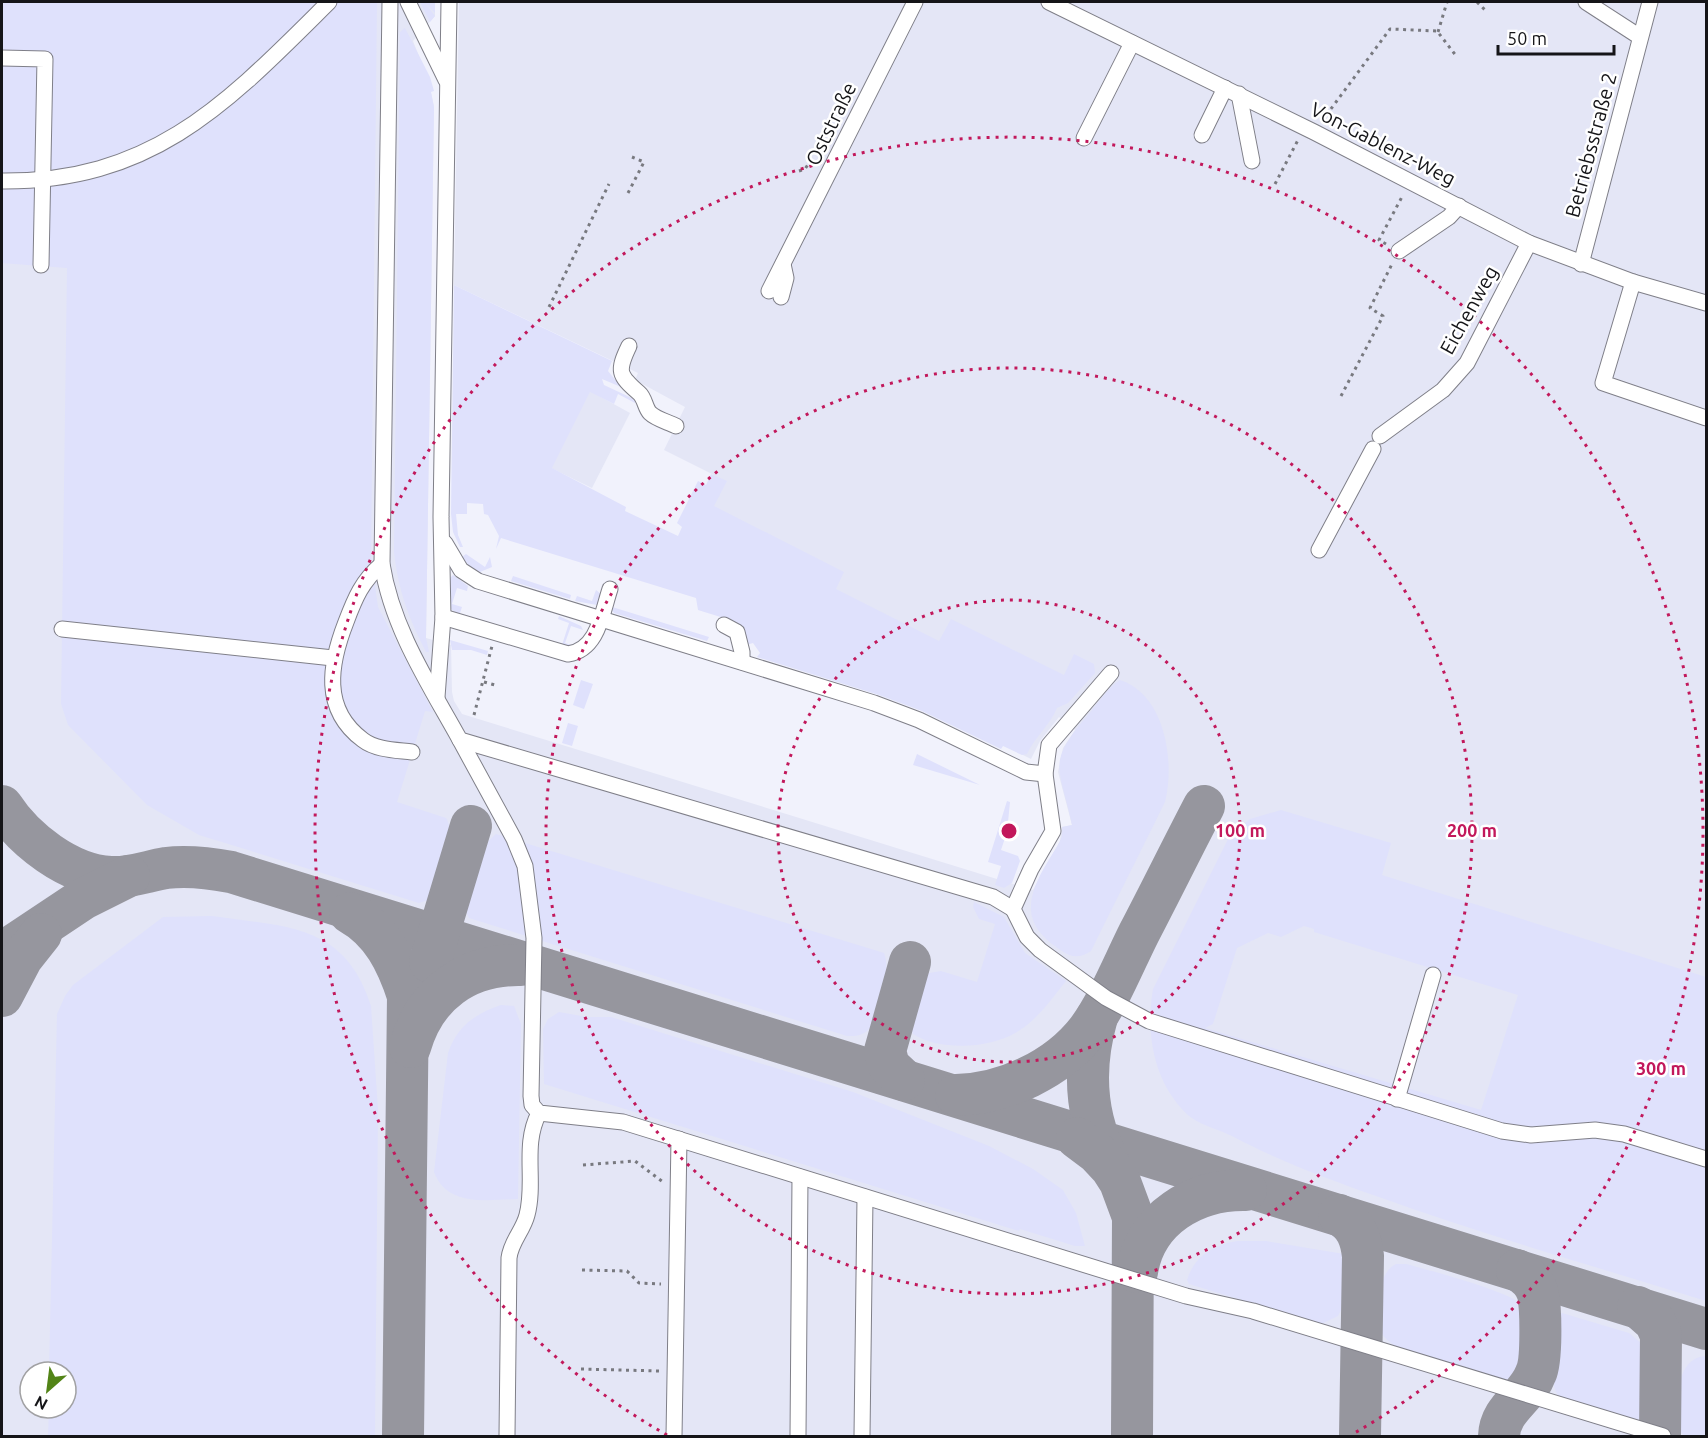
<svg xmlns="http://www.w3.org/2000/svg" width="1708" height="1438" font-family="Ubuntu,sans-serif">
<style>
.built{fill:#e4e6f6;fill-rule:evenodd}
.green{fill:#dfe1fc;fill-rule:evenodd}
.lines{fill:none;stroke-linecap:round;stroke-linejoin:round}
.taxiway{stroke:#96969e;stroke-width:42}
.minor-casing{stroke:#7f7f88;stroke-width:17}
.path{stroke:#78797f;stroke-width:3;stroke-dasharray:3 4.5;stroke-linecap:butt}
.minor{stroke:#fff;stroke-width:15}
.ring{fill:none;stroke:#c2185b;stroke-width:3;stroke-dasharray:3 6}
.labels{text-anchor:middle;stroke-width:5;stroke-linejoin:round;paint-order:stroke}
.street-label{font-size:20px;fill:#151518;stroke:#fff}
.centre{fill:#c2185b;stroke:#fff;stroke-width:3}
.ring-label{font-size:18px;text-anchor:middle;font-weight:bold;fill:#c2185b;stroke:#fff;stroke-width:5;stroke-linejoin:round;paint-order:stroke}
</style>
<rect width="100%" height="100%" fill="#f1f2fc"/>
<!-- built -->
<g class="built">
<path d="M2 2H435V16L413 41 428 79 434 107 426 638 451 645 452 692 454 701 462 714 1033 890 1060 841 1062 827 1072 825 1058 772 1063 748 1075 730 1059 717 1040 741 1031 759 1003 745 680 543 714 475 664 450 685 407 635 380 638 373 454 285 459 2H1706V1436H2ZM30 1372H66V1408H30Z"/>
<path d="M590 391 630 413 592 488 551 468Z"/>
</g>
<!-- green -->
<g class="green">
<path d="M2 2H377L371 558 378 607 433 712 425 711 397 802 446 818C457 834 446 883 432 897 429 900 424 901 419 903L199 835 147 805 68 725 61 704 67 268 2 263Z"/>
<path d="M420 2H435V13L425 3 435 16 430 22Z"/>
<path d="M405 28 430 77 434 91 431 92 434 107 426 638 429 652H426C409 619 398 590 394 552L400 32Z"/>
<path d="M454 285 612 361 608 371 621 387 602 379 604 385 636 400 635 403 618 394 614 404 590 392 552 468 626 507 625 511 678 536 682 527 677 523 698 481 706 485 711 474 727 481 714 506 844 572 836 589 939 641 951 619 1064 675 1074 654 1094 664 1095 673 1068 703 1057 708C1050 725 1035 737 1027 754L1022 755 1003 746 1001 749 922 711 879 695 757 657 760 653 753 643 746 645 727 619 698 610 696 598 501 538 496 549 499 536 488 515 484 514 483 504 467 503V514H456L458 535 463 547H460L453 532 451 514Z"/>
<path d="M466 554 485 567 490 557 492 567 480 572 470 567 462 557Z"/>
<path d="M453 575 468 586 467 591 457 588 452 604 462 607 459 616 450 608V578Z"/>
<path d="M513 576 571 595 570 599 511 581Z"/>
<path d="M596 590 601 594 597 605 575 601 577 596 592 601Z"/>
<path d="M609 606 709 637 707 641 614 613Z"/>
<path d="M559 616 581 626 583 630 571 626 565 643 578 647 572 649 562 645 569 623 558 619Z"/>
<path d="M450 640 488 651 487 655 471 650H452Z"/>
<path d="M581 680 593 684 584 709 573 705Z"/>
<path d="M1120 680C1166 695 1175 763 1165 802L1091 951C1081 958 1072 958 1062 951 1016 922 1028 893 1053 853 1058 845 1064 837 1062 827L1072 825C1059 763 1045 765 1092 710 1100 701 1109 686 1120 680Z"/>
<path d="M568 723 578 726 572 746 562 743Z"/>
<path d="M917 754 980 785 913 765Z"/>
<path d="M1007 801 1010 802 1007 832 1001 850 1018 856 1020 861 1012 883 1004 888 995 885 1001 866 988 862Z"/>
<path d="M1281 810 1391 843 1382 875 1706 977V1301C1597 1267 1484 1235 1379 1197 1328 1179 1279 1161 1232 1136 1214 1127 1195 1125 1181 1108 1152 1075 1146 1030 1153 989L1230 835 1250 819ZM1304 926 1314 929V932L1518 995 1481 1110 1205 1028 1213 1024 1237 948 1268 933 1281 937Z"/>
<path d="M496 834 884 953C891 970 882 1015 869 1029 863 1036 855 1036 847 1036L469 918 461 901 476 852Z"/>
<path d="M974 902 1004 917 1025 953 1066 981C1052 999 1037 1020 1017 1032 989 1049 940 1051 913 1034L910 1023 923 977 929 973 941 971 977 982 995 924 979 919 973 907Z"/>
<path d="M212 916C285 927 345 923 371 1006L378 1109 375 1436H48L49 1408H66V1372H49L57 1014 65 996 73 985 163 917Z"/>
<path d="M501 1005 514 1006 521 1024 518 1199C487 1200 447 1207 434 1172L448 1053C457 1026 475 1014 501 1005Z"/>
<path d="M559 1012 587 1017H611L853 1092 989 1146 1033 1169 1063 1190 1076 1213 1085 1246H1075L1020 1229 1019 1231 544 1084 543 1029 548 1019Z"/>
<path d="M1237 1241H1266L1344 1254C1348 1273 1348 1299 1338 1316L1321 1324 1189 1284 1187 1280C1194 1256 1214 1245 1237 1241Z"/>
<path d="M1396 1264H1406C1425 1269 1516 1293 1523 1306 1529 1317 1524 1357 1524 1371 1518 1380 1509 1379 1499 1380L1396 1347C1390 1342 1382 1337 1380 1329 1375 1311 1377 1273 1396 1264Z"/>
<path d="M1562 1313 1629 1333 1642 1344 1646 1412 1636 1422 1561 1399C1547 1387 1545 1322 1562 1313Z"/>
<path d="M1706 1356V1436H1684L1674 1423C1677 1402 1676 1357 1706 1356Z"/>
</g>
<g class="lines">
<!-- taxiway -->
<g class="taxiway">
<path d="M2 806C24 840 69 875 111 877 130 878 148 871 166 868 188 865 210 868 231 872L1706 1329"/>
<path d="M350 913C382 931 397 962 408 996L403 1436"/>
<path d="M2 953 83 899 129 876"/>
<path d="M430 962 471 826"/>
<path d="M2 996 22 958 41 934"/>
<path d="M1097 1017C1083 1066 1084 1114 1108 1160"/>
<path d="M410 1047C425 994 466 964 521 965"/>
<path d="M904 1080 889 1066 885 1051 910 962"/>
<path d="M956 1095C1005 1094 1058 1069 1088 1030 1109 1001 1123 965 1139 933 1161 891 1182 848 1204 806"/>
<path d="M1077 1138 1097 1153 1111 1168 1120 1182 1133 1217 1132 1436"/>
<path d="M1339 1215C1356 1224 1361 1238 1363 1256L1360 1436"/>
<path d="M1137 1272C1145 1218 1195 1189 1246 1190"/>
<path d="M1638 1307 1655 1322 1661 1335 1660 1436"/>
<path d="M1499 1436C1500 1408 1527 1398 1536 1373 1542 1360 1541 1309 1538 1294 1535 1283 1526 1275 1517 1270"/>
</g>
<!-- minor casing -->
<g class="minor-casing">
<g id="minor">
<path d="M390 2 382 564C392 628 429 684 460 740L993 897 1013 909"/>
<path d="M408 2 446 80"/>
<path d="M1049 2 1314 132 1529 243 1633 282 1706 303"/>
<path d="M1586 2 1640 37"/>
<path d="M2 58 45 59 41 265"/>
<path d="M1239 94 1252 161"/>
<path d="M1202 135 1225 88"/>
<path d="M1084 138 1132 43"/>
<path d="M2 181C155 182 229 101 329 2"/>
<path d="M1399 251 1449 217 1459 206"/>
<path d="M1581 264 1650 2"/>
<path d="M1633 282 1603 383 1706 418"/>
<path d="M769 291 915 2"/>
<path d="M781 297 786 278 783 264"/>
<path d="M629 346C617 371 618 375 639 393 645 398 645 408 650 413 656 419 668 422 676 426"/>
<path d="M1380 436 1443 390 1467 363 1529 243"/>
<path d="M445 543 461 570 478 581 874 703 919 720 1026 772 1045 774"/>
<path d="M1319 550 1373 449"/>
<path d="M382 564C362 581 355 598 346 622 330 663 321 709 363 740 376 750 396 750 412 752"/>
<path d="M443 617 568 654C598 650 602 613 610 589"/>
<path d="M724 625 737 632 742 652V662"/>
<path d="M62 629 333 658"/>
<path d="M1111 673 1049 745 1045 774 1053 831 1031 869 1013 909 1027 937 1040 950 1106 998 1149 1021 1502 1131 1531 1135 1595 1130 1624 1134 1706 1159"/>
<path d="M437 697 443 617 441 517 449 2"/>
<path d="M460 740 514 839 525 866 534 938 531 1096 532 1105 539 1113 623 1122 1186 1296 1253 1311 1663 1436"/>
<path d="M1397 1099 1433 975"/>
<path d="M507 1436 509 1258C511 1241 523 1231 527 1215 536 1181 522 1145 539 1113"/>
<path d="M674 1436 679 1139"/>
<path d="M798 1436 800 1177"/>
<path d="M862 1436 865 1197"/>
</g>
</g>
<!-- path -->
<g class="path">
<path d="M1477 2 1485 10"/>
<path d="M1438 32 1447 2"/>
<path d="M1322 121 1390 29 1437 31 1457 57"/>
<path d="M799 171 805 169 809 163 815 166"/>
<path d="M1275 184 1298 140"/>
<path d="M628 193 644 162 632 157"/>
<path d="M1386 244 1379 240 1403 195"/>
<path d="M549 307 609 184"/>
<path d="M1341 396 1383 316 1370 308 1393 262"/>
<path d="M484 682 495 685"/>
<path d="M474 715 492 646"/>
<path d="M583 1165 635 1161 663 1182"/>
<path d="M582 1270 627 1271 639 1283 661 1284"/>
<path d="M581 1369 660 1371"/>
</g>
<!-- minor -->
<use href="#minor" class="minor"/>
</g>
<!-- distance rings -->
<g class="ring">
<circle cx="1009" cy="831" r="231"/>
<circle cx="1009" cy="831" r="463"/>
<path d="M667 1435A694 694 0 1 1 1351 1435"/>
</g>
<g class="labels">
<!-- street labels -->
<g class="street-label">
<text transform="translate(831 124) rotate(-64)" y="7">Oststraße</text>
<text transform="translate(1383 144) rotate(27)" y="7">Von-Gablenz-Weg</text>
<text transform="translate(1591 145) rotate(-75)" y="7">Betriebsstraße 2</text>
<text transform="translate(1469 310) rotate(-61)" y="7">Eichenweg</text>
</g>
</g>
<circle cx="1009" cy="831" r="9" class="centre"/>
<g class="ring-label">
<text x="1240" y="837">100 m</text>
<text x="1472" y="837">200 m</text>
<text x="1661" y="1075">300 m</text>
</g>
<!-- border -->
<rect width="1708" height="1438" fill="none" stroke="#151518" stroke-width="6"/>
<!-- north arrow -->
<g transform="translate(48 1390) rotate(208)"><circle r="28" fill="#ffffff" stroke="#a1a1a3" stroke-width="1.5"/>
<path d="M0-4.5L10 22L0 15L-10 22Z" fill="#528417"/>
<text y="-9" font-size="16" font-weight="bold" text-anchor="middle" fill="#151518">N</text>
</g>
<!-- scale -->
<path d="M1498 45v9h116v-9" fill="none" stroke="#151518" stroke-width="3"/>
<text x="1507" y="45" font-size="18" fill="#151518" stroke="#ffffff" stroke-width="4.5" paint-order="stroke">50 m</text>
</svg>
